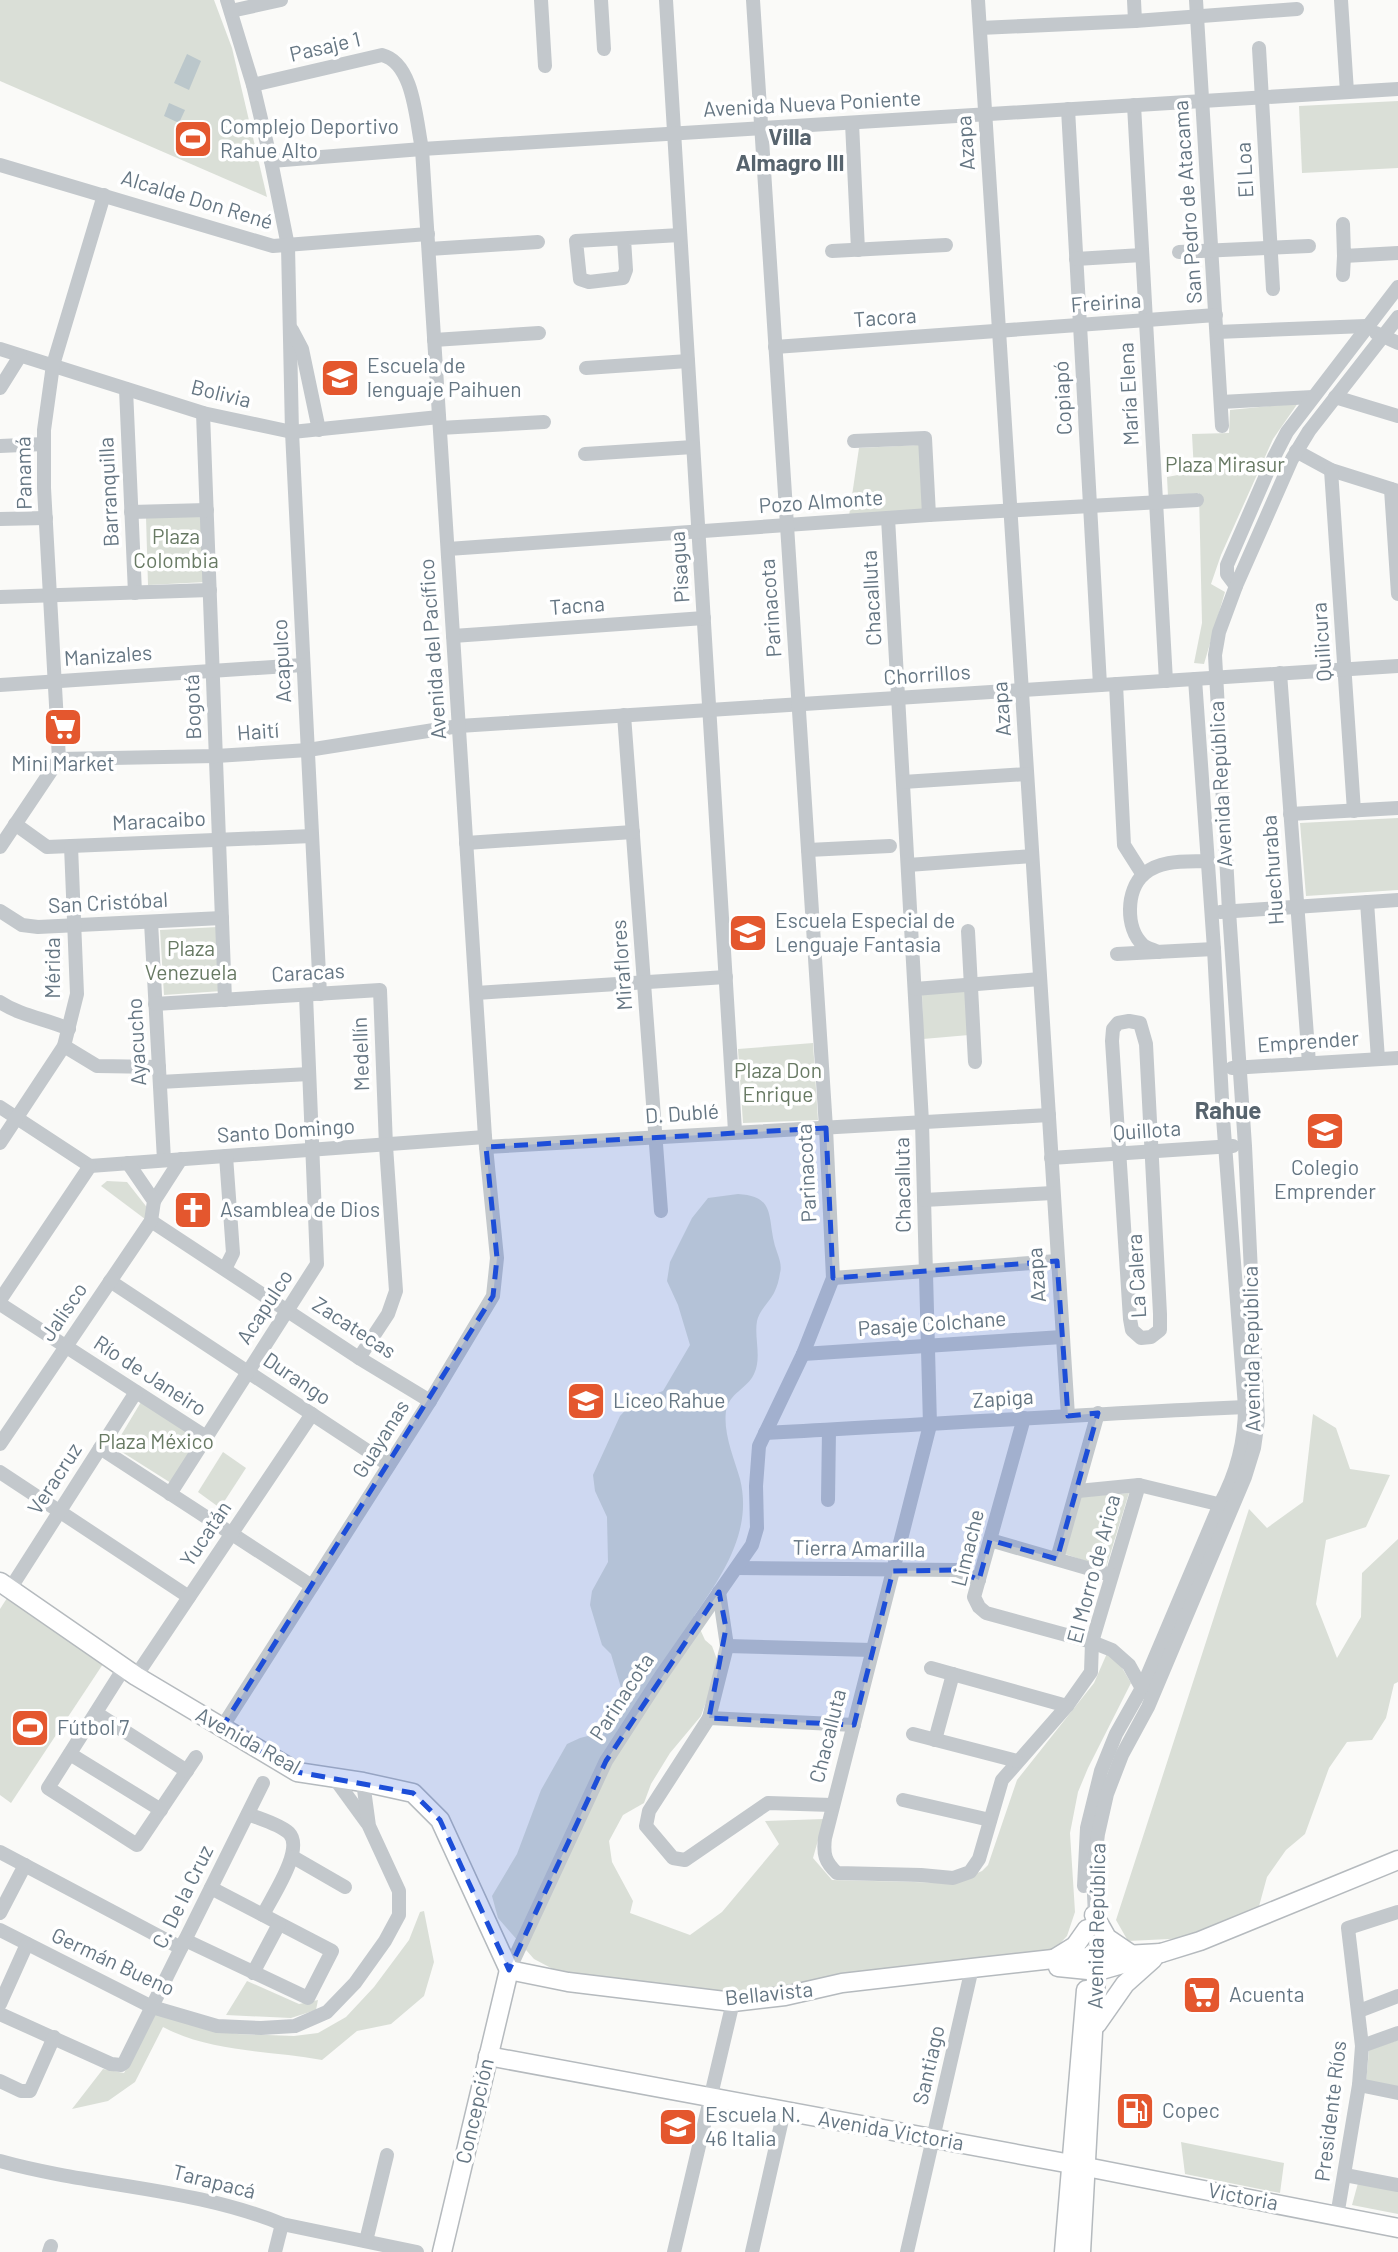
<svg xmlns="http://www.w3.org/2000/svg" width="1398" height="2252" font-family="Barlow,sans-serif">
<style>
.green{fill:#dadfd7}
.water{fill:#bbc7cb}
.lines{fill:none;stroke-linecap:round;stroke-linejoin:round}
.major-casing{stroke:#b5babe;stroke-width:21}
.minor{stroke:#c3c8cc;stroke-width:14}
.major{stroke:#fff;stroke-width:18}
.marked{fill:#1d4ed8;fill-opacity:0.2;stroke:#1d4ed8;stroke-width:5;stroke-dasharray:14 9;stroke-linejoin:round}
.labels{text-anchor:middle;stroke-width:7;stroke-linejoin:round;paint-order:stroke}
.street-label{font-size:21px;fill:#657683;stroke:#fff}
.poi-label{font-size:21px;fill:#657683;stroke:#fff;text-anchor:start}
.park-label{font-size:21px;fill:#687a64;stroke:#fff}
.neighbourhood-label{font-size:23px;font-weight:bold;fill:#57646e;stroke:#fff}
.quarter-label{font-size:24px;font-weight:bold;fill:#57646e;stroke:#fff}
</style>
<rect width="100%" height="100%" fill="#fafaf8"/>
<!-- green -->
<g class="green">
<path d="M0 0H214L232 48 267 197 0 81Z"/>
<path d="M1398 101V168L1302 173 1299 106Z"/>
<path d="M1298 403 1273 439 1221 555 1211 584 1225 592 1204 664 1194 663 1202 623 1199 493 1168 496 1167 477 1194 472 1192 434 1229 433 1230 410Z"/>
<path d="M919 445 923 511 849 516 859 448Z"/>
<path d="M204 516 206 582 148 585 146 517Z"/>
<path d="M1398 818V890L1306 896 1300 823Z"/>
<path d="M218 927 222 991 164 995 160 930Z"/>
<path d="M967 990 969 1035 923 1039 922 993Z"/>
<path d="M813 1043 818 1120 743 1123 738 1049Z"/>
<path d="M107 1181 127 1182 149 1210 145 1219 101 1186Z"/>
<path d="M738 1194C774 1196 768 1215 774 1242 776 1252 783 1263 780 1273 779 1280 777 1287 774 1293 769 1302 759 1311 757 1321 754 1338 762 1357 754 1374 747 1389 729 1393 726 1411 723 1433 734 1458 740 1479 753 1531 722 1576 694 1616L705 1640 712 1646 719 1665 701 1716 670 1753 651 1784 644 1803 623 1815 609 1841 612 1862 633 1901 630 1913 690 1935 722 1912 779 1844 765 1821 824 1819 813 1858 832 1880 954 1883 982 1871 988 1865 1017 1780 1094 1683 1108 1651 1121 1666 1131 1683 1088 1768 1078 1792 1070 1833 1075 1912 1067 1936 1052 1952 785 1991 737 1992 570 1978 534 1959 498 1918 492 1896 517 1854 541 1790 567 1744 580 1738 615 1729 625 1701 611 1654 602 1645 590 1605 592 1591 608 1562 607 1517 595 1491 593 1475 620 1416 633 1402 663 1391 690 1345 678 1305 667 1281 670 1262 692 1218 708 1198Z"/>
<path d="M141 1402 199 1438 171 1483 114 1447Z"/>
<path d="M1313 1414 1336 1428 1350 1469 1390 1475 1366 1527 1326 1540 1316 1604 1337 1658 1361 1617 1362 1573 1398 1539V1682L1394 1684 1386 1718 1372 1740 1347 1742 1329 1768 1305 1834 1286 1850 1267 1877 1258 1910 1190 1938 1128 1941 1116 1920 1249 1509 1267 1528 1303 1502Z"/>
<path d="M223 1452 246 1468 220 1508 198 1492Z"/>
<path d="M1129 1493 1106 1568 1065 1554 1081 1497Z"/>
<path d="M9 1595 105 1661 11 1803 0 1795V1609Z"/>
<path d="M424 1911 434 1962 424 1996 391 2024 357 2031 322 2060C269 2050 212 2053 163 2027L135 2082 108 2101 72 2109 103 2069 124 2073 152 2021 154 2012 237 2034 294 2036 318 2033 346 2017 374 1987 409 1940 420 1912Z"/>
<path d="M247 1981 299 2004 318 2000 316 2010 291 2018 226 2015Z"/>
<path d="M1398 2040V2088L1366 2082 1369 2050Z"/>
<path d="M1181 2142 1284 2163 1280 2193 1185 2174Z"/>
<path d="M1358 2183 1398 2191V2214L1352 2205Z"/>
</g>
<!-- water -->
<g class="water">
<path d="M187 54 201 61 189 90 174 83Z"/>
<path d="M169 103 185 110 179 123 164 116Z"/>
</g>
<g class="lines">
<!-- major casing -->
<g class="major-casing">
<g id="major">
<path d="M0 1582 136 1676 297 1772 363 1782 413 1793 440 1820 509 1970"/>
<path d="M1094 1915 1107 1938 1132 1955"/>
<path d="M1054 1959 1075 1946 1087 1929"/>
<path d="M1058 1967 1098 1971 1161 1953 1200 1941 1398 1860"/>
<path d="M509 1970 568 1982 733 2002 785 1996 842 1983 972 1968 1053 1959 1161 1953"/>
<path d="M1097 2024 1125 1984 1153 1959"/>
<path d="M488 2056 1071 2164 1398 2228"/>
<path d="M442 2252 509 1970"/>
<path d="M1064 2252 1086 1990"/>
<path d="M1081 2252 1097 1959"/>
</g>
</g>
<!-- minor -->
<g class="minor">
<path d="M227 0 253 85 271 161 288 246 292 432 320 994"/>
<path d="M541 0 545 66"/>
<path d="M601 0 604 49"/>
<path d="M666 0 735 1131"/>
<path d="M978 0 1068 1416"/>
<path d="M1134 0 1135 21"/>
<path d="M1196 0 1222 426"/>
<path d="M1341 0 1347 92"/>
<path d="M231 11 281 0"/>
<path d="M980 28 1135 21 1297 9"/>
<path d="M1259 48 1273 289"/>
<path d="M1134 105 1166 681"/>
<path d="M1068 109 1100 685"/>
<path d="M852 123 858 250"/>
<path d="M271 161 422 149 1398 89"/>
<path d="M0 165 273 246 428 234"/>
<path d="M1343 224 1344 256 1398 253"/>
<path d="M624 239 626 270 623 278 589 282 580 279 576 241 680 235"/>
<path d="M429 249 538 242"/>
<path d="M832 251 946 245"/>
<path d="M1179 252 1309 246"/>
<path d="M1076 259 1142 255"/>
<path d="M1343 275 1344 256"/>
<path d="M292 330 302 349 319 430"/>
<path d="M1217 332 1366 326"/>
<path d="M1376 333 1398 343"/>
<path d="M434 340 539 333"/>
<path d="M775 347 1216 315"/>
<path d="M0 349 203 413 292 432 439 417"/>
<path d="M586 368 688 361"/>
<path d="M0 388 20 356"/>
<path d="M126 389 135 593"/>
<path d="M1335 397 1398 416"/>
<path d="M1221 402 1313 397"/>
<path d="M203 413 225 1000"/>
<path d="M440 428 544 422"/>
<path d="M854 441 925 438 929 515"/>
<path d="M0 446 44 444"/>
<path d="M1296 451 1331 470 1398 491"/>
<path d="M585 454 693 447"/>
<path d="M1331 470 1354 811"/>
<path d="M1391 489 1398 594"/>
<path d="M131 512 207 510"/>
<path d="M888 518 922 1122 930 1425 825 1838C823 1854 825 1862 837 1873L921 1875 953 1878 970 1872 979 1859 1002 1780 1067 1706 1091 1672 1092 1642 1139 1485"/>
<path d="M0 519 46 518"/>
<path d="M448 549 929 515 1197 500"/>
<path d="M1236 586 1227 574V565L1274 457 1287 432 1398 287"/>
<path d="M0 597 210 590"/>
<path d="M453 636 704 618"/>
<path d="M1280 673 1309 1063"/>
<path d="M1116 684 1124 845 1143 875"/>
<path d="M0 685 303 665"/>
<path d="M624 715 661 1211"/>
<path d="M59 759 216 756 308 750 459 726 1398 666"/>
<path d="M59 759 44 488V430L53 365 104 195"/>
<path d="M903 782 1027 774"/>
<path d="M1290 814 1398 808"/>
<path d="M15 824 47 847 312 836"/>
<path d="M466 843 633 832"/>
<path d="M0 847 59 759"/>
<path d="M808 850 890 846"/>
<path d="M908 865 1032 856"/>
<path d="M1367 902 1378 1059"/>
<path d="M0 911 22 925 38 927 222 918"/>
<path d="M1220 912 1398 900"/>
<path d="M151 922 164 1160"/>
<path d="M968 931 975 1062"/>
<path d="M1158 952C1154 950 1147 948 1143 945 1125 928 1126 890 1144 874 1161 859 1187 862 1208 861"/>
<path d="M1117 954 1214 949"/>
<path d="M915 989 1040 979"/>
<path d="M476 993 726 977"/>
<path d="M0 1002C21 1016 46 1019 69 1029"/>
<path d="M155 1004 380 990 386 1146 396 1291 388 1314 359 1358"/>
<path d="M1129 1021 1140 1023 1146 1044 1160 1314V1330L1151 1337 1141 1338 1132 1330 1130 1319 1112 1041 1113 1029 1118 1023Z"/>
<path d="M64 1046 97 1066 159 1067"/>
<path d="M1232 1068 1398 1058"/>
<path d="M160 1082 309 1074"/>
<path d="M0 1107 90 1166"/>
<path d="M0 1143 64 1046 77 994 71 846"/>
<path d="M486 1147 1049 1115"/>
<path d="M1051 1158 1233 1146"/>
<path d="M90 1166 485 1137"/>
<path d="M924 1200 1053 1193"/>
<path d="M154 1201 181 1159"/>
<path d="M151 1221 359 1358 430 1401"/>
<path d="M225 1269 233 1253 226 1156"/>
<path d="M833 1278 1057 1261"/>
<path d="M110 1281 389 1465"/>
<path d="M0 1300 90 1166"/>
<path d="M0 1304 206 1437"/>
<path d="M803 1354 1062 1337"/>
<path d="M1024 1418 974 1597 979 1607 986 1613 1092 1642 1112 1650 1129 1665 1144 1692"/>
<path d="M765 1433C925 1425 1085 1414 1245 1407"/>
<path d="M0 1444 151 1221 154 1201 128 1163"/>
<path d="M100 1448 312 1586"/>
<path d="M0 1472 189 1597"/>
<path d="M1078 1491 1139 1485 1226 1506"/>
<path d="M170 1494 317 1264 306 995"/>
<path d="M828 1500 829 1430"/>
<path d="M990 1540 1111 1575"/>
<path d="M1057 1559 1098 1413"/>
<path d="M737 1568 957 1570 979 1580"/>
<path d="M10 1589 136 1392"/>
<path d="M719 1592 727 1646 709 1718 649 1811 646 1826 673 1858 685 1860 768 1803 832 1805"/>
<path d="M727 1646 871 1650"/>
<path d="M124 1668 48 1788 137 1845 196 1757"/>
<path d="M931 1668 1067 1706"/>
<path d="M136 1676 312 1414"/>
<path d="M96 1713 187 1771"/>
<path d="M709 1718 854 1725"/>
<path d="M221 1729 430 1401 493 1296 497 1258 485 1137 422 149C416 121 414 63 382 55L253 85"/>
<path d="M913 1734 1017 1761"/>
<path d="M935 1740 953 1674"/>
<path d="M70 1754 161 1810"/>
<path d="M335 1779 367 1823"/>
<path d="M903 1800 990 1820"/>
<path d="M248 1814C260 1819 279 1824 289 1833 305 1849 271 1898 263 1915"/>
<path d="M0 1852 181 1948"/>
<path d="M293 1857 345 1887"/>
<path d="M1084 1886 1087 1828 1101 1771 1116 1734 1142 1688 1220 1504C1237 1473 1245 1442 1245 1407L1223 1118 1214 949 1195 679"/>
<path d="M0 1913 25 1865"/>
<path d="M0 1930 152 2007 217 2026 261 2028 295 2026 327 2012 355 1983 385 1941 399 1915V1891L369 1826 363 1782"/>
<path d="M185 1940 308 1998 332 1951 211 1888"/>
<path d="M1097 1957 1093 1874 1098 1834 1107 1794 1122 1755 1148 1707 1245 1477 1254 1448 1258 1420 1245 1146 1229 911 1215 655 1219 632 1236 586 1292 459 1309 431 1398 317"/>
<path d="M509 1970 606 1761 661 1676 752 1545 757 1528 756 1486 759 1446 803 1354 833 1278 826 1128 753 0"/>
<path d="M253 1973 279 1924"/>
<path d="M0 2004 27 1944"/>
<path d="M1359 2011 1398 1996"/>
<path d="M0 2014 111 2064 121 2065 124 2063 263 1783"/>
<path d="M1362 2046 1398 2033"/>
<path d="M0 2081 21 2091H30L54 2037"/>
<path d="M1359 2085 1398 2093"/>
<path d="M0 2161C93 2187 192 2187 282 2224L417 2252"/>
<path d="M1345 2175 1398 2185"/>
<path d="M1337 2216 1359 2085 1362 2046 1348 1928 1398 1912"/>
<path d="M366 2241 387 2155"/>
<path d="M49 2252 51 2246"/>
<path d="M275 2252 282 2224"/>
<path d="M674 2252 733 2002"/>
<path d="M752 2252 784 2111"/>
<path d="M907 2252 972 1968"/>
</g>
<!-- major -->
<use href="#major" class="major"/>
</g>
<!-- marked area -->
<path class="marked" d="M826 1128 833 1278 1057 1261 1068 1416 1098 1413 1057 1559 990 1540 979 1580 957 1570 893 1571 854 1725 709 1718 726 1628 719 1592 606 1761 509 1970 440 1820 413 1793 297 1772 221 1729 493 1296 497 1258 486 1147Z"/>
<!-- icons -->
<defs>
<g id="stadium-square" transform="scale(2.0125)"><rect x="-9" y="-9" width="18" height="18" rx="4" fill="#e4572e" stroke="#fff"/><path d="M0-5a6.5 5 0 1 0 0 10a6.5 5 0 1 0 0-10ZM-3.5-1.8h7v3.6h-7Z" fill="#fff"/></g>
<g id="school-square" transform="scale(2.0125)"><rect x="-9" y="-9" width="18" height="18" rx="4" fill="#e4572e" stroke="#fff"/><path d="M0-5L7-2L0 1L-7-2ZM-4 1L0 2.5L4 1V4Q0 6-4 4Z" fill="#fff"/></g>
<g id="supermarket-square" transform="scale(2.0125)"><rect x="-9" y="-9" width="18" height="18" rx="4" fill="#e4572e" stroke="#fff"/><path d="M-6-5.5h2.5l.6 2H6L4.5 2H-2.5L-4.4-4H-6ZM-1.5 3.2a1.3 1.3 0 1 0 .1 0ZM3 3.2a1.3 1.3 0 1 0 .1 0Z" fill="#fff"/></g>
<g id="church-square" transform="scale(2.0125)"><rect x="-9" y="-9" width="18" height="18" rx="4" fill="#e4572e" stroke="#fff"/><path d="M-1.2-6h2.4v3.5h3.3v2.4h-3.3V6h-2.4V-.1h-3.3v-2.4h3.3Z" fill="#fff"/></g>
<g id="fuel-square" transform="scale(2.0125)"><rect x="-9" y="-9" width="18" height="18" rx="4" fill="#e4572e" stroke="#fff"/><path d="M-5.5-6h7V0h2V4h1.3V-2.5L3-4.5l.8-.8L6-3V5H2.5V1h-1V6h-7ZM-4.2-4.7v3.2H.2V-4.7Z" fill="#fff"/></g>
</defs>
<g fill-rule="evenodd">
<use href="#stadium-square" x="193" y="139"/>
<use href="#school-square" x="340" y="378"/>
<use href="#supermarket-square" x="63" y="727"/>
<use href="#school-square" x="748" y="933"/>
<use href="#school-square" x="1325" y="1131"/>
<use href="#church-square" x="193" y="1210"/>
<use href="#school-square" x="586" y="1401"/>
<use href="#stadium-square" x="30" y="1728"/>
<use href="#supermarket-square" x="1202" y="1995"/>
<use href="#fuel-square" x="1135" y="2111"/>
<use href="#school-square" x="678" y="2127"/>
</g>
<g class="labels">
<!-- street labels -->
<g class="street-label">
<text transform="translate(325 47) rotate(-13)" y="7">Pasaje 1</text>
<text transform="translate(812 104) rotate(-3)" y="7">Avenida Nueva Poniente</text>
<text transform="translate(966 143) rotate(-94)" y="7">Azapa</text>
<text transform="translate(1245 170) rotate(-93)" y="7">El Loa</text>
<text transform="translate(197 200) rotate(17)" y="7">Alcalde Don René</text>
<text transform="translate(1188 202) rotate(-94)" y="7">San Pedro de Atacama</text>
<text transform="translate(1106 303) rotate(-4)" y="7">Freirina</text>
<text transform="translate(885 318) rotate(-4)" y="7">Tacora</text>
<text transform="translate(221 394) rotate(14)" y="7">Bolivia</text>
<text transform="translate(1129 394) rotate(-93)" y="7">María Elena</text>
<text transform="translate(1063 398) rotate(-93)" y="7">Copiapó</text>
<text transform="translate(24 473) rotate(-91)" y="7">Panamá</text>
<text transform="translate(109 492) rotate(-93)" y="7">Barranquilla</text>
<text transform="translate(821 502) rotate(-4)" y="7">Pozo Almonte</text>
<text transform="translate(680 567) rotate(-94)" y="7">Pisagua</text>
<text transform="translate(872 598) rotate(-93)" y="7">Chacalluta</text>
<text transform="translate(577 606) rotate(-4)" y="7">Tacna</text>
<text transform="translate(771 608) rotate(-94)" y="7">Parinacota</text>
<text transform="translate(1322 642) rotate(-94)" y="7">Quilicura</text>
<text transform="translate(433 649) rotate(-94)" y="7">Avenida del Pacífico</text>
<text transform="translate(108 656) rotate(-4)" y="7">Manizales</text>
<text transform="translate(282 661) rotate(-93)" y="7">Acapulco</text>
<text transform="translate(927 675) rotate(-4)" y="7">Chorrillos</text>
<text transform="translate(193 707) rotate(-92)" y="7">Bogotá</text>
<text transform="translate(1002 709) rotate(-94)" y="7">Azapa</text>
<text transform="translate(258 732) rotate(-4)" y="7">Haití</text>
<text transform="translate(1221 784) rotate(-93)" y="7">Avenida República</text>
<text transform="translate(159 821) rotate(-3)" y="7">Maracaibo</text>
<text transform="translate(1273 870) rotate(-94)" y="7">Huechuraba</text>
<text transform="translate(108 903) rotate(-3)" y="7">San Cristóbal</text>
<text transform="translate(622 965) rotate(-94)" y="7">Miraflores</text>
<text transform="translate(53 968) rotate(-90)" y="7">Mérida</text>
<text transform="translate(308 973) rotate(-3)" y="7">Caracas</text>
<text transform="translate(137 1042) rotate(-93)" y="7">Ayacucho</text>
<text transform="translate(1308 1042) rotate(-4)" y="7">Emprender</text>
<text transform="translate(361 1054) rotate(-92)" y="7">Medellín</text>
<text transform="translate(682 1114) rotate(-4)" y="7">D. Dublé</text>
<text transform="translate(286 1131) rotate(-4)" y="7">Santo Domingo</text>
<text transform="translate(1147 1131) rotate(-4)" y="7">Quillota</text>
<text transform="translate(807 1173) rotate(-93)" y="7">Parinacota</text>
<text transform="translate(903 1185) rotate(-91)" y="7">Chacalluta</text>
<text transform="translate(1037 1275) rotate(-94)" y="7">Azapa</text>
<text transform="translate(1137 1276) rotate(-93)" y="7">La Calera</text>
<text transform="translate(265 1307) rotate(-57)" y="7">Acapulco</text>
<text transform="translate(64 1312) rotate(-56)" y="7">Jalisco</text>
<text transform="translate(932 1324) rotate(-4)" y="7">Pasaje Colchane</text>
<text transform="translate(354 1328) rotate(33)" y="7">Zacatecas</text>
<text transform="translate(1252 1349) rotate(-91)" y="7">Avenida República</text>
<text transform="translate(150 1376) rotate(33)" y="7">Río de Janeiro</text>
<text transform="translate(297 1379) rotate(34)" y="7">Durango</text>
<text transform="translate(1003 1399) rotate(-4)" y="7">Zapiga</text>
<text transform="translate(381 1439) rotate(-58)" y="7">Guayanas</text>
<text transform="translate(55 1479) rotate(-57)" y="7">Veracruz</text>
<text transform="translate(206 1534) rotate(-56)" y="7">Yucatán</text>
<text transform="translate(968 1548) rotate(-76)" y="7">Limache</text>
<text transform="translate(859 1549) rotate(1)" y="7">Tierra Amarilla</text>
<text transform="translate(1094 1569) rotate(-75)" y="7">El Morro de Arica</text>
<text transform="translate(622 1697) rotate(-57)" y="7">Parinacota</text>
<text transform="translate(828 1736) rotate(-76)" y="7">Chacalluta</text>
<text transform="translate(248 1741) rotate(29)" y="7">Avenida Real</text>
<text transform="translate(183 1897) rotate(-64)" y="7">C. De la Cruz</text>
<text transform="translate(1097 1926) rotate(-89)" y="7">Avenida República</text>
<text transform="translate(113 1962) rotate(25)" y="7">Germán Bueno</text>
<text transform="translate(769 1994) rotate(-6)" y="7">Bellavista</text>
<text transform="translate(929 2065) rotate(-77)" y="7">Santiago</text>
<text transform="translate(475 2111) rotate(-77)" y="7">Concepción</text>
<text transform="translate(1331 2111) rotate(-83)" y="7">Presidente Ríos</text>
<text transform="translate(891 2131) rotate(10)" y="7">Avenida Victoria</text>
<text transform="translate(214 2182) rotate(14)" y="7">Tarapacá</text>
<text transform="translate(1243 2197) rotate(11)" y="7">Victoria</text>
</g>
<!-- poi labels -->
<g class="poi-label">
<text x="220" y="134">Complejo Deportivo<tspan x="220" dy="24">Rahue Alto</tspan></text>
<text x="367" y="373">Escuela de<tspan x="367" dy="24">lenguaje Paihuen</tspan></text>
<text x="63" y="771" text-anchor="middle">Mini Market</text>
<text x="775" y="928">Escuela Especial de<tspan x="775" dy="24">Lenguaje Fantasia</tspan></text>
<text x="1325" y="1175" text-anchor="middle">Colegio<tspan x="1325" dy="24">Emprender</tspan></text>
<text x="220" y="1217">Asamblea de Dios</text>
<text x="613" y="1408">Liceo Rahue</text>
<text x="57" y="1735">Fútbol 7</text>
<text x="1229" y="2002">Acuenta</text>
<text x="1162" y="2118">Copec</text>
<text x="705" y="2122">Escuela N.<tspan x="705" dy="24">46 Italia</tspan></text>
</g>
<!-- park labels -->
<g class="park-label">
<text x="1225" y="472">Plaza Mirasur</text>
<text x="176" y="544">Plaza<tspan x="176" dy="24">Colombia</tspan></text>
<text x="191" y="956">Plaza<tspan x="191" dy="24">Venezuela</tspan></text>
<text x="778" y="1078">Plaza Don<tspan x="778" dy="24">Enrique</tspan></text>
<text x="156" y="1449">Plaza México</text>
</g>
<!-- neighbourhood labels -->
<g class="neighbourhood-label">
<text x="790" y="145">Villa<tspan x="790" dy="26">Almagro III</tspan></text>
</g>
<!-- quarter labels -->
<g class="quarter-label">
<text x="1228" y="1119">Rahue</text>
</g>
</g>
</svg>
